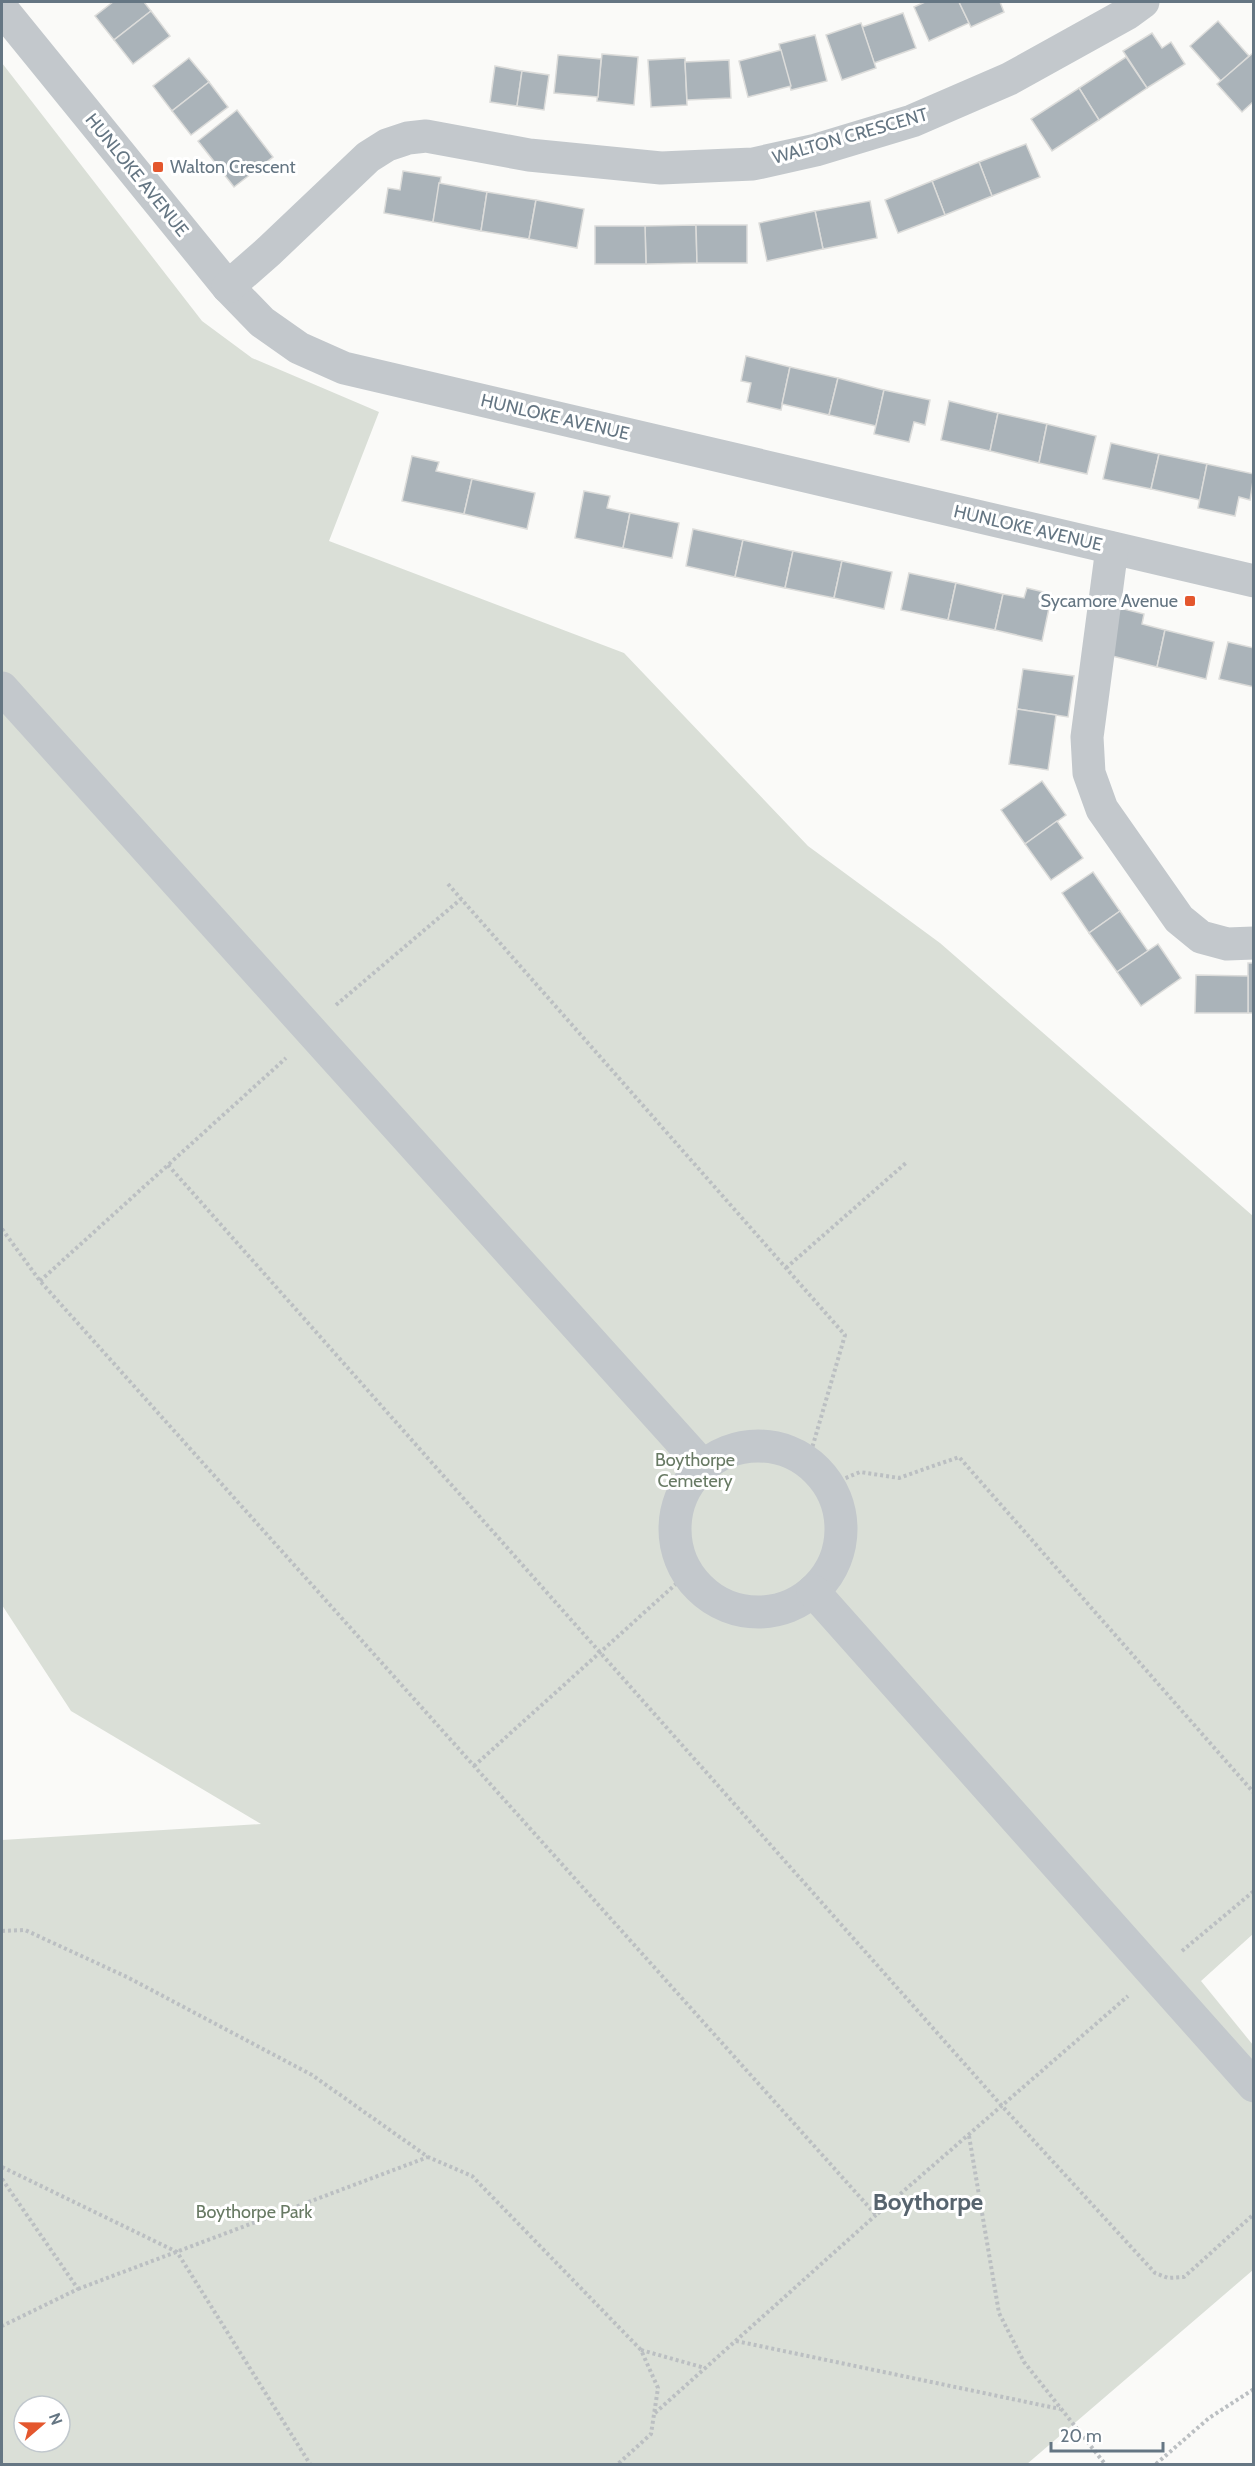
<svg xmlns="http://www.w3.org/2000/svg" width="1255" height="2466" font-family="Cabin,sans-serif">
<style>
.green{fill:#dadfd7;fill-rule:evenodd}
.building{fill:#aab3b9;stroke:#dcdcda;stroke-width:1.5}
.lines{fill:none;stroke-linecap:round;stroke-linejoin:round}
.path{stroke:#bbbfc2;stroke-width:4;stroke-dasharray:3 3;stroke-linecap:butt}
.minor{stroke:#c3c8cc;stroke-width:33}
.poi-dot{fill:#e4572e;stroke:#fff;stroke-width:2}
.labels{text-anchor:middle;stroke-width:6;stroke-linejoin:round;paint-order:stroke}
.street-label{font-size:18px;fill:#657683;stroke:#fff}
.poi-label{font-size:18px;fill:#657683;stroke:#fff;text-anchor:start}
.park-label{font-size:18px;fill:#687a64;stroke:#fff}
.district-label{font-size:24px;font-weight:bold;fill:#57646e;stroke:#fff}
</style>
<rect width="100%" height="100%" fill="#fafaf8"/>
<!-- green -->
<path class="green" d="M2 63 202 321 252 358 379 412 329 541 624 653 808 846 940 943 1253 1216V1934L1201 1981 1253 2045V2270L1027 2464H2V1840L261 1824 71 1711 2 1605ZM24 2406H60V2442H24Z"/>
<!-- building -->
<g class="building">
<path d="M113 2H144L151 11 114 40 95 16Z"/>
<path d="M925 2H959L969 23 929 41 914 7Z"/>
<path d="M959 2H1000L1004 12 971 27Z"/>
<path d="M151 11 170 36 133 64 114 40Z"/>
<path d="M903 13 916 48 874 63 862 27Z"/>
<path d="M1218 21 1249 56 1221 81 1190 46Z"/>
<path d="M861 23 876 68 842 80 826 35Z"/>
<path d="M1152 33 1162 48 1171 42 1185 64 1147 88 1123 51Z"/>
<path d="M815 35 827 81 791 90 779 44Z"/>
<path d="M781 50 791 86 748 97 739 61Z"/>
<path d="M1253 53 1254 101 1242 112 1217 84Z"/>
<path d="M602 54 638 57 634 105 597 101Z"/>
<path d="M558 55 601 59 598 97 554 93Z"/>
<path d="M1126 57 1147 88 1099 120 1079 88Z"/>
<path d="M189 58 209 82 172 111 153 86Z"/>
<path d="M685 58 687 105 651 107 648 60Z"/>
<path d="M729 60 731 98 687 100 685 62Z"/>
<path d="M495 66 522 71 517 106 490 102Z"/>
<path d="M522 71 549 75 544 110 517 106Z"/>
<path d="M209 82 228 107 191 135 172 111Z"/>
<path d="M1079 88 1099 120 1052 151 1031 119Z"/>
<path d="M237 110 273 157 234 187 198 141Z"/>
<path d="M1026 144 1040 177 992 196 979 162Z"/>
<path d="M979 162 992 196 945 215 932 181Z"/>
<path d="M403 171 441 177 433 222 384 213 388 188 400 190Z"/>
<path d="M932 181 945 215 898 233 885 200Z"/>
<path d="M439 183 487 192 481 231 433 222Z"/>
<path d="M487 192 536 200 529 239 481 231Z"/>
<path d="M536 200 584 209 577 248 529 239Z"/>
<path d="M870 201 877 238 823 249 815 211Z"/>
<path d="M815 211 823 249 767 261 759 223Z"/>
<path d="M696 225 697 263 646 264 645 226Z"/>
<path d="M696 225H747V263H697Z"/>
<path d="M595 226H645L646 264H595Z"/>
<path d="M746 356 790 367 781 410 747 402 751 383 741 381Z"/>
<path d="M790 367 838 378 829 415 782 404Z"/>
<path d="M838 378 884 390 876 426 829 415Z"/>
<path d="M884 390 930 400 925 425 914 422 909 442 874 434Z"/>
<path d="M949 401 998 413 990 451 941 440Z"/>
<path d="M998 413 1047 424 1039 463 990 451Z"/>
<path d="M1047 424 1096 436 1087 474 1039 463Z"/>
<path d="M1111 443 1159 454 1151 489 1103 479Z"/>
<path d="M1159 454 1207 464 1200 500 1151 489Z"/>
<path d="M412 456 439 462 436 471 472 479 464 514 402 501Z"/>
<path d="M1207 464 1254 474 1250 500 1239 497 1235 516 1198 508Z"/>
<path d="M472 479 535 493 527 529 464 514Z"/>
<path d="M584 491 610 496 607 508 630 513 623 548 575 538Z"/>
<path d="M630 513 679 523 672 558 623 548Z"/>
<path d="M693 529 743 540 735 577 686 566Z"/>
<path d="M743 540 793 551 785 588 735 577Z"/>
<path d="M793 551 842 561 834 598 785 588Z"/>
<path d="M842 561 892 572 884 609 834 598Z"/>
<path d="M909 573 956 583 948 620 901 610Z"/>
<path d="M956 583 1003 594 995 630 948 620Z"/>
<path d="M1027 588 1052 594 1042 641 995 630 1003 594 1024 598Z"/>
<path d="M1120 608 1144 614 1142 624 1165 630 1157 667 1108 655Z"/>
<path d="M1165 630 1214 642 1206 679 1157 667Z"/>
<path d="M1228 642 1254 648V687L1219 679Z"/>
<path d="M1023 669 1074 676 1068 717 1017 709Z"/>
<path d="M1017 709 1056 715 1048 770 1009 764Z"/>
<path d="M1042 781 1066 815 1025 844 1001 810Z"/>
<path d="M1057 821 1083 858 1051 880 1025 844Z"/>
<path d="M1093 872 1120 911 1089 933 1062 893Z"/>
<path d="M1120 911 1148 951 1117 972 1089 933Z"/>
<path d="M1158 944 1181 978 1141 1006 1117 972Z"/>
<rect x="1248" y="963" width="6" height="50"/>
<path d="M1196 975 1248 976V1013H1195Z"/>
</g>
<g class="lines">
<!-- path -->
<g class="path">
<path d="M448 884 845 1335 808 1462"/>
<path d="M336 1005 461 899"/>
<path d="M168 1165 1002 2106 1155 2273 1168 2278 1184 2277 1254 2214"/>
<path d="M2 1229 40 1281 876 2215 1128 1996"/>
<path d="M786 1268 907 1162"/>
<path d="M40 1281 286 1058"/>
<path d="M829 1485 860 1472 899 1478 959 1457 1254 1793"/>
<path d="M474 1766 687 1574"/>
<path d="M2 1931 25 1930 127 1977 312 2075 428 2157 472 2176 641 2350 658 2388 651 2434 618 2464"/>
<path d="M1182 1951 1254 1891"/>
<path d="M969 2136 999 2313 1024 2362 1105 2464"/>
<path d="M2 2167 177 2252 310 2464"/>
<path d="M2 2179 78 2289 2 2326"/>
<path d="M78 2289 428 2157"/>
<path d="M736 2341 1060 2409"/>
<path d="M641 2350 705 2368"/>
<path d="M655 2413 876 2215"/>
<path d="M1156 2464 1209 2418 1254 2389"/>
</g>
<!-- minor -->
<g class="minor">
<path d="M2 9 228 287 262 322 299 348 344 368 1254 581"/>
<path d="M228 287 269 251 368 157 387 145 408 138 426 136 529 155 661 168 753 164 816 150 912 121 1009 79 1128 13 1143 2"/>
<path d="M1112 548 1087 737 1089 773 1102 809 1179 919 1201 937 1227 944 1254 943"/>
<path d="M2 688 703 1466"/>
<circle cx="758" cy="1529" r="83"/>
<path d="M813 1591 1254 2086"/>
</g>
</g>
<!-- markers -->
<g class="poi-dot">
<rect x="152" y="161" width="12" height="12" rx="3"/>
<rect x="1184" y="595" width="12" height="12" rx="3"/>
</g>
<g class="labels">
<!-- street labels -->
<g class="street-label">
<text transform="translate(850 136) rotate(-16)" y="6">WALTON CRESCENT</text>
<text transform="translate(137 175) rotate(51)" y="6">HUNLOKE AVENUE</text>
<text transform="translate(555 417) rotate(13)" y="6">HUNLOKE AVENUE</text>
<text transform="translate(1028 528) rotate(13)" y="6">HUNLOKE AVENUE</text>
</g>
<!-- poi labels -->
<g class="poi-label">
<text x="170" y="173">Walton Crescent</text>
<text x="1178" y="607" text-anchor="end">Sycamore Avenue</text>
</g>
<!-- park labels -->
<g class="park-label">
<text x="695" y="1466">Boythorpe<tspan x="695" dy="21">Cemetery</tspan></text>
<text x="254" y="2218">Boythorpe Park</text>
</g>
<!-- district labels -->
<g class="district-label">
<text x="928" y="2210">Boythorpe</text>
</g>
</g>
<!-- border -->
<rect width="1255" height="2466" fill="none" stroke="#657683" stroke-width="6"/>
<!-- north arrow -->
<g transform="translate(42 2424) rotate(70)"><circle r="28" fill="#ffffff" stroke="#c1c8cd" stroke-width="1.5"/>
<path d="M0-4.5L10 22L0 15L-10 22Z" fill="#e4572e"/>
<text y="-9" font-size="16" font-weight="bold" text-anchor="middle" fill="#657683">N</text>
</g>
<!-- scale -->
<path d="M1051 2442v9h112v-9" fill="none" stroke="#657683" stroke-width="3"/>
<text x="1060" y="2442" font-size="18" fill="#657683" stroke="#ffffff" stroke-width="4.5" paint-order="stroke">20 m</text>
</svg>
